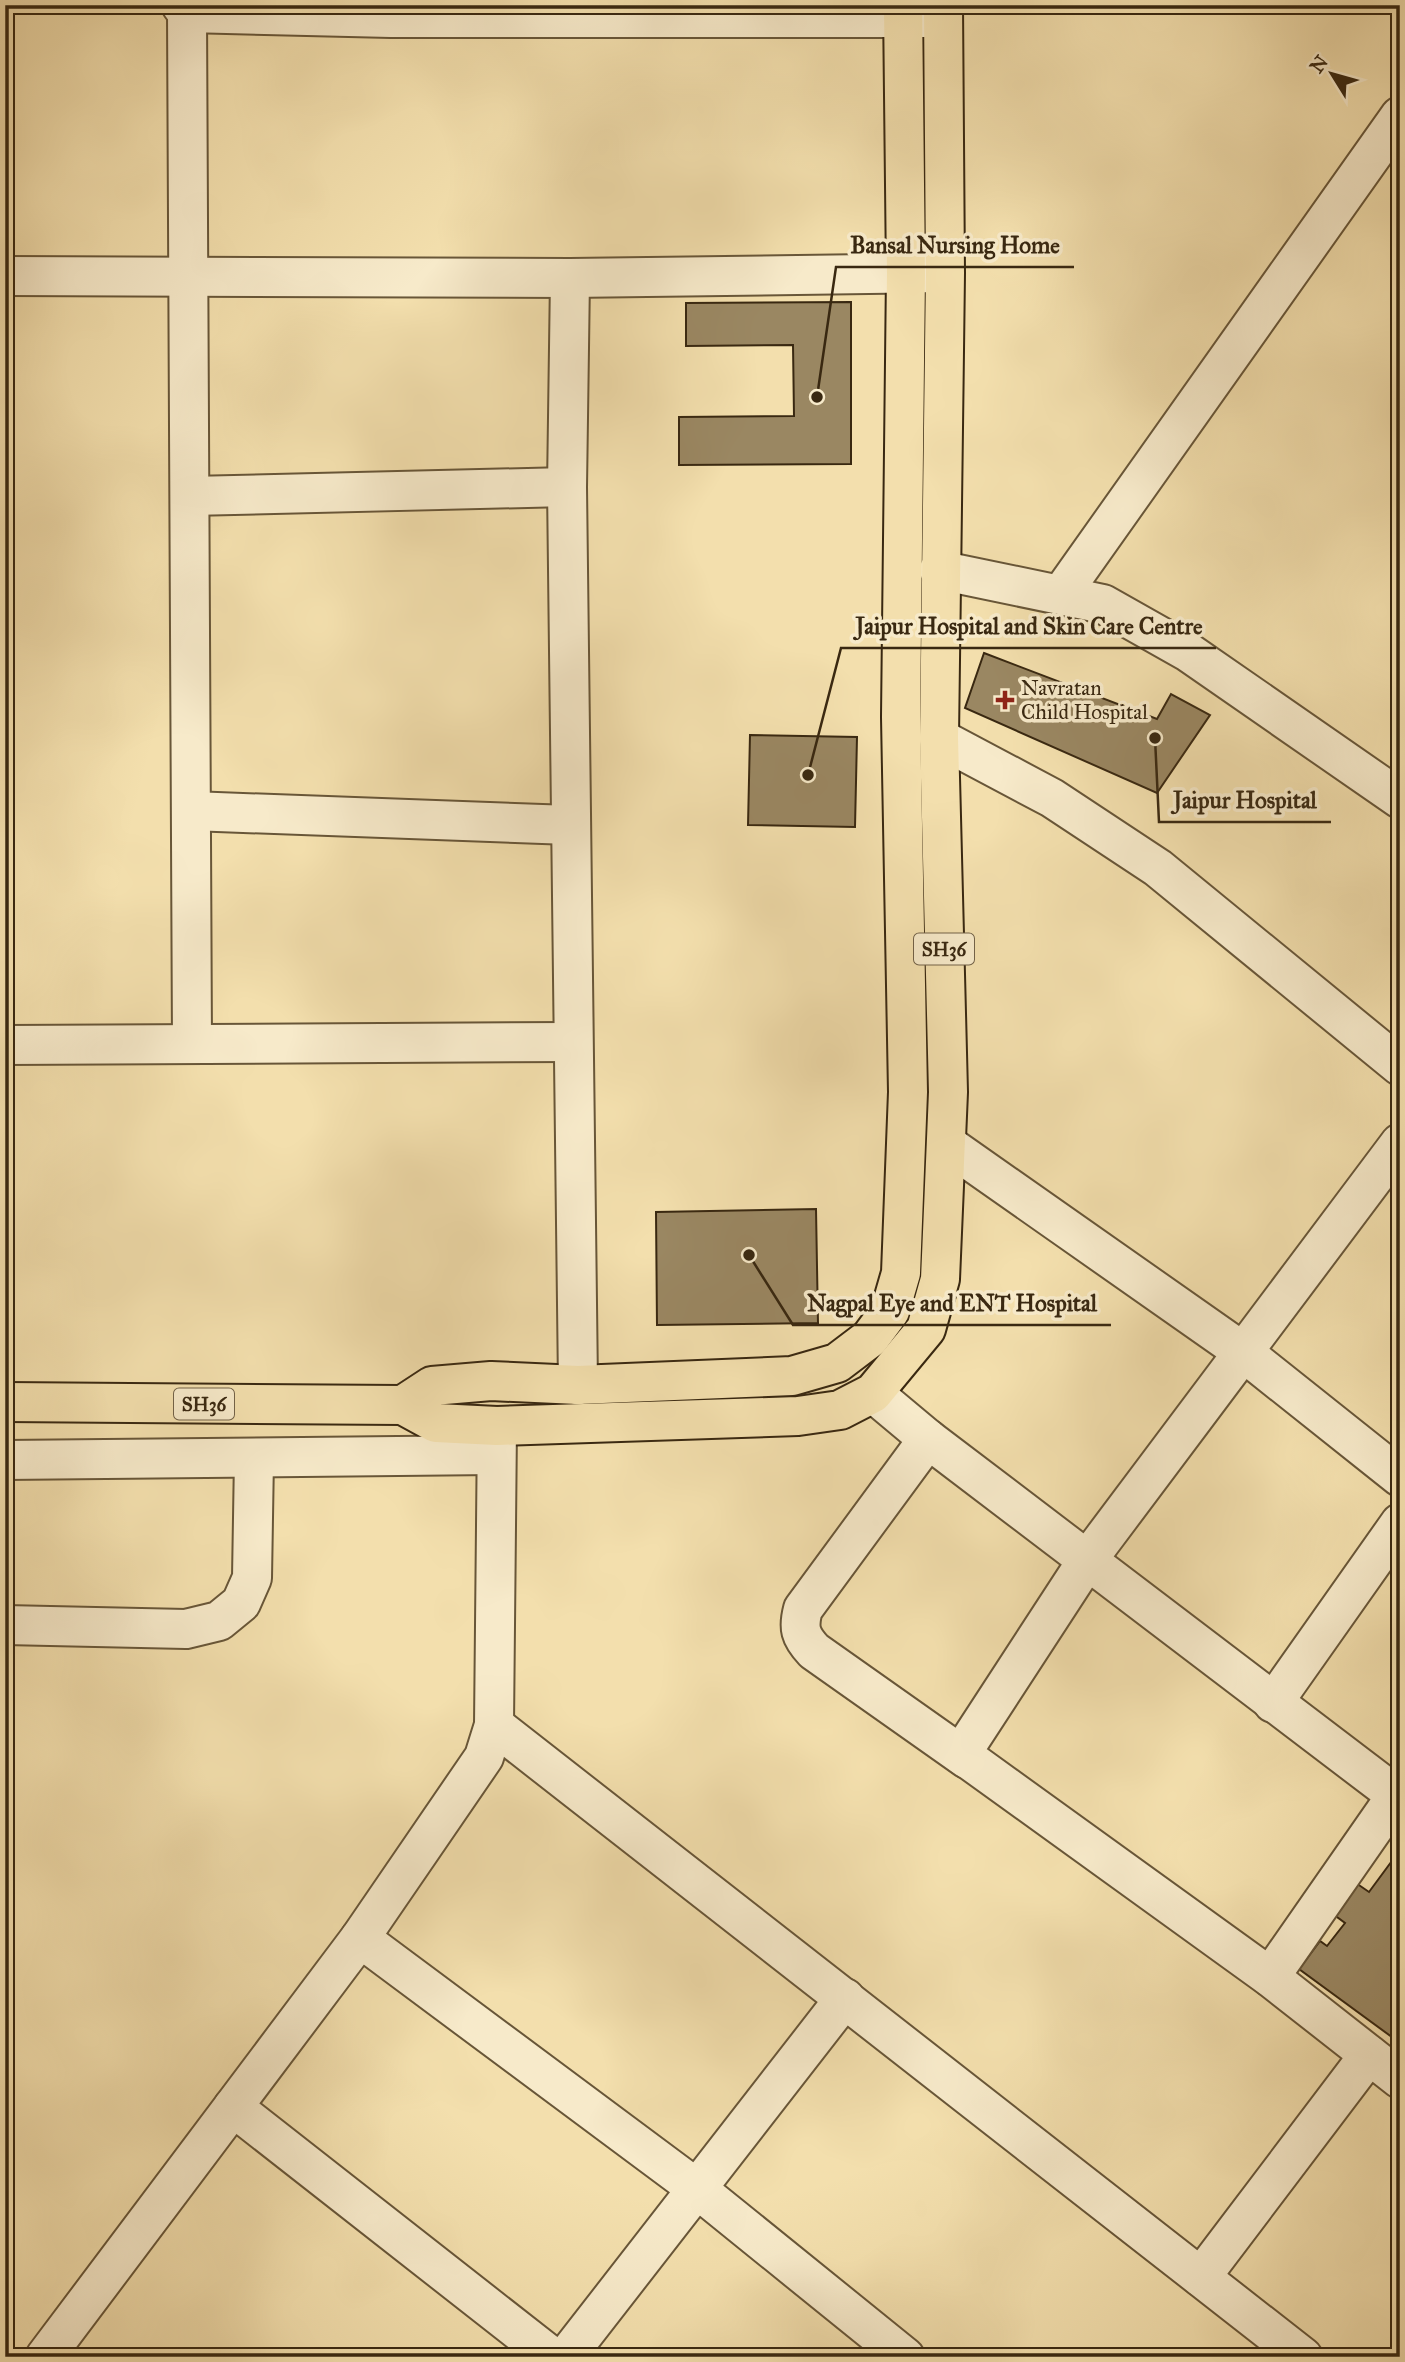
<svg xmlns="http://www.w3.org/2000/svg" width="1405" height="2362" font-family="'IM FELL Great Primer',serif">
<style>
.building{fill:#9a8762;stroke:#392811;stroke-width:2}
.lines{fill:none;stroke-linecap:round;stroke-linejoin:round}
.minor-casing{stroke:#685638;stroke-width:42}
.major-casing{stroke:#392811;stroke-width:42}
.minor{stroke:#f7eaca;stroke-width:38}
.major{stroke:#f3dfad;stroke-width:38}
.poi-dot{fill:#8f2418;stroke:#f7eaca;stroke-width:2.5}
.labels{text-anchor:middle;stroke-width:7;stroke-linejoin:round;paint-order:stroke}
.shield{fill:#f7eaca;stroke:#726248;stroke-width:2}
.shield-label{font-size:19px;font-weight:bold;fill:#392811}
.poi-label{font-size:21px;fill:#392811;stroke:#f7eaca;text-anchor:start}
.leader{fill:none;stroke:#392811;stroke-width:2.5}
.callout-dot{fill:#392811;stroke:#f7eaca;stroke-width:2.5}
.callout-label{font-size:23px;text-anchor:middle;font-weight:bold;fill:#392811;stroke:#f7eaca;stroke-width:7;stroke-linejoin:round;paint-order:stroke}
</style>
<rect width="100%" height="100%" fill="#f3dfad"/>
<filter id="stains"><feTurbulence type="fractalNoise" baseFrequency=".00286" numOctaves="4"/><feColorMatrix values="0 0 0 0 .2 0 0 0 0 .09 0 0 0 0 .02 0 0 0 .5 -.17"/></filter>
<radialGradient id="worn" r=".72"><stop offset=".6" stop-color="#630" stop-opacity="0"/><stop offset="1" stop-color="#630" stop-opacity=".3"/></radialGradient>
<!-- building -->
<g class="building">
<path d="M851 302V464L679 465V417L794 416 793 345 686 346V303Z"/>
<path d="M984 653 1157 719 1171 694 1210 715 1157 793 965 708Z"/>
<path d="M750 735 857 737 855 827 748 825Z"/>
<path d="M816 1209 818 1323 657 1325 656 1212Z"/>
<path d="M1400 1850V2043L1299 1969 1320 1941 1327 1946 1345 1923 1333 1914 1356 1883 1369 1892Z"/>
</g>
<g class="lines">
<!-- minor casing -->
<g class="minor-casing">
<g id="minor">
<path d="M181 5 187 13 192 1044"/>
<path d="M187 13 391 18H938"/>
<path d="M5 276 570 278 940 273"/>
<path d="M570 278 567 487 578 1385"/>
<path d="M190 496 567 487"/>
<path d="M939 570 1103 604 1188 652 1400 799"/>
<path d="M1062 593 1400 116"/>
<path d="M939 738 1052 798 1158 868 1400 1066"/>
<path d="M191 811 570 825"/>
<path d="M5 1045 573 1042"/>
<path d="M1400 1143 1088 1559 961 1754 1270 1977 1400 2079"/>
<path d="M948 1145 1243 1352 1400 1477"/>
<path d="M873 1393 928 1439 1400 1798"/>
<path d="M928 1439 803 1609C798 1628 800 1636 814 1651L967 1759"/>
<path d="M5 1460 494 1455"/>
<path d="M5 1625 186 1629 219 1621 241 1603 252 1578 254 1458"/>
<path d="M1273 1703 1400 1523"/>
<path d="M494 1725 1303 2357"/>
<path d="M360 1938 696 2188 905 2357"/>
<path d="M1270 1977 1396 1796"/>
<path d="M233 2107 552 2357"/>
<path d="M1201 2277 1369 2055"/>
<path d="M45 2357 360 1938 484 1757 494 1725 497 1426"/>
<path d="M566 2357 845 1998"/>
</g>
</g>
<!-- major casing -->
<g class="major-casing">
<g id="major">
<path d="M5 1402 403 1405 436 1423 497 1426 798 1416 840 1410 873 1393 926 1329 940 1279 948 1092 939 738 945 273 943 5"/>
<path d="M403 1405 432 1386 491 1381 578 1385 792 1376 837 1363 870 1338 890 1311 901 1273 908 1092 901 717 906 273 903 5"/>
</g>
</g>
<!-- minor -->
<use href="#minor" class="minor"/>
<!-- major -->
<use href="#major" class="major"/>
</g>
<!-- markers -->
<path class="poi-dot" d="M1001.5 689.5h7v7h7v7h-7v7h-7v-7h-7v-7h7z"/>
<g class="labels">
<!-- shield labels -->
<g class="shield">
<rect x="914" y="933.5" width="60" height="31" rx="5"/>
<rect x="174" y="1388.5" width="60" height="31" rx="5"/>
</g>
<g class="shield-label">
<text x="944" y="956">SH36</text>
<text x="204" y="1411">SH36</text>
</g>
<!-- poi labels -->
<g class="poi-label">
<text x="1021" y="695">Navratan<tspan x="1021" dy="24">Child Hospital</tspan></text>
</g>
</g>
<!-- callouts -->
<path class="leader" d="M817 397L836 267H1074M808 775L841 648H1216M1155 738L1159 822H1331M749 1255L793 1325H1111"/>
<g class="callout-dot">
<circle cx="817" cy="397" r="7"/>
<circle cx="808" cy="775" r="7"/>
<circle cx="1155" cy="738" r="7"/>
<circle cx="749" cy="1255" r="7"/>
</g>
<g class="callout-label">
<text x="955" y="253">Bansal Nursing Home</text>
<text x="1029" y="634">Jaipur Hospital and Skin Care Centre</text>
<text x="1245" y="808">Jaipur Hospital</text>
<text x="952" y="1311">Nagpal Eye and ENT Hospital</text>
</g>
<!-- margin -->
<rect width="1405" height="2362" fill="none" stroke="#f3dfad" stroke-width="28"/>
<rect x="7" y="7" width="1391" height="2348" fill="none" stroke="#392811" stroke-width="3.5"/>
<rect x="14" y="14" width="1377" height="2334" fill="none" stroke="#392811" stroke-width="2"/>
<!-- north arrow -->
<g transform="translate(1332 74) rotate(307)" stroke="#f7eaca" stroke-width="5" paint-order="stroke">
<path d="M0-5L12 26L0 18L-12 26Z" fill="#392811"/>
<text y="-10" font-size="19" font-weight="bold" text-anchor="middle" fill="#392811">N</text>
</g>
<rect width="100%" height="100%" filter="url(#stains)"/>
<rect width="100%" height="100%" fill="url(#worn)"/>
</svg>
